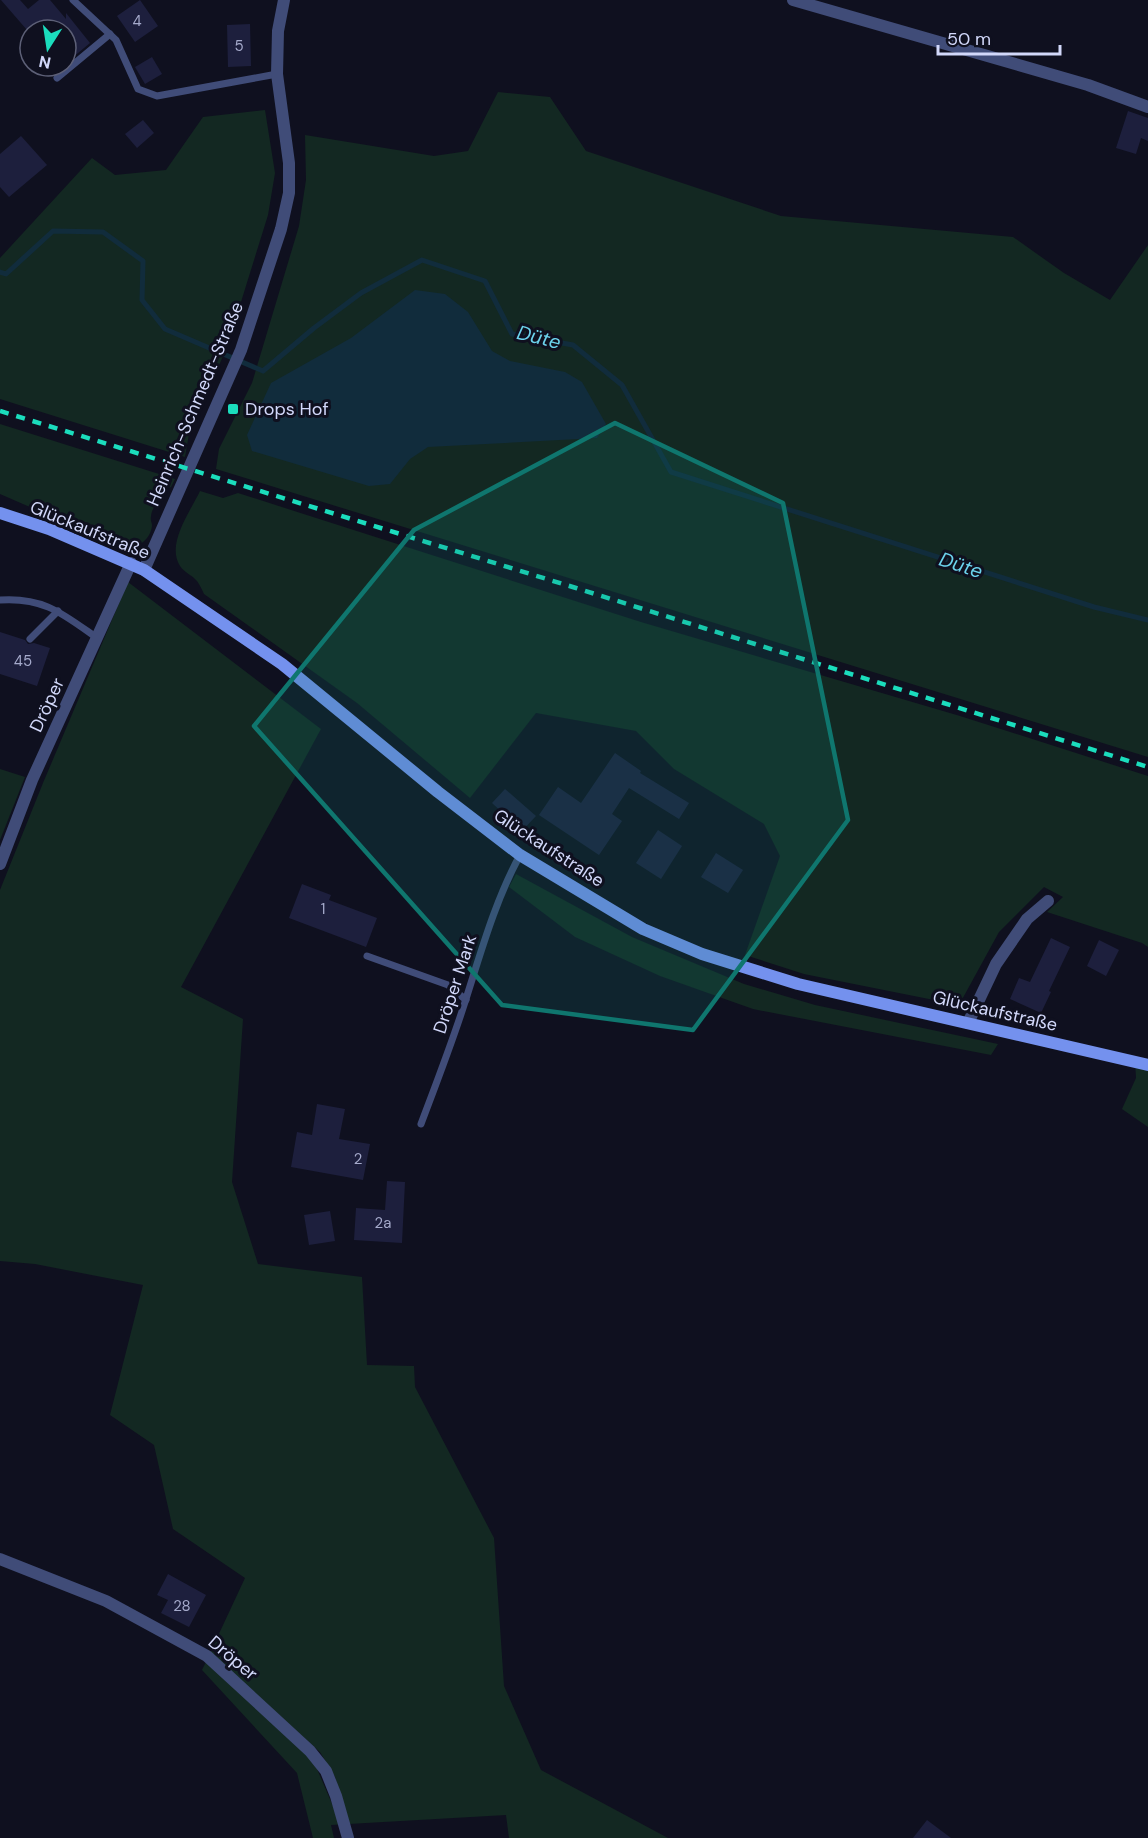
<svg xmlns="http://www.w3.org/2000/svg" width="1148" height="1838" font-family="'DM Sans',sans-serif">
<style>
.green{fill:#132822}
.water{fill:#112c3c}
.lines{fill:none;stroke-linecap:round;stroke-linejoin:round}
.stream{stroke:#112c3c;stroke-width:5}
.building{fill:#1d1f3d}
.service{stroke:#404c78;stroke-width:7}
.minor{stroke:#404c78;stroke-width:12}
.secondary{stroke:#7491ee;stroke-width:12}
.rail{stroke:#1bddbd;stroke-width:4.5;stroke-dasharray:9 8;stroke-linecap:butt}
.marked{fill:#0f766e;fill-opacity:0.2;stroke:#0f766e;stroke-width:4.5;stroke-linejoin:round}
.poi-dot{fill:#1bddbd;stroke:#0f101f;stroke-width:2}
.labels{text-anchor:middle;stroke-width:6;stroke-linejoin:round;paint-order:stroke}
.number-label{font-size:15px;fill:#a5aacb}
.street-label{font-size:18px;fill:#d2d8fa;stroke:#0f101f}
.poi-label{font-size:18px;fill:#d2d8fa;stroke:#0f101f;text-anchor:start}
.water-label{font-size:20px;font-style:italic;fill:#6cd3ed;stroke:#0f101f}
</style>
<rect width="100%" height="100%" fill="#0f101f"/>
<!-- green -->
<g class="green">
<path d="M498 92 550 97 586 151 781 216 1013 237 1064 273 1110 300 1148 245V757L216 469 219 449 252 383 299 226 306 180 305 135 434 156 468 151Z"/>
<path d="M265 110 275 173 268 215 227 347 189 434 185 457 0 399V258L92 158 115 175 166 170 203 117Z"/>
<path d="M0 424 175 479 171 487 163 490C159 498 152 508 151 516 150 521 152 522 152 526 150 541 137 548 124 548L0 494Z"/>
<path d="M200 491 223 498 238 493 641 622 960 716 1148 776V947L1142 943 1047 912 1063 897 1044 887 999 932 959 1005 804 974 745 955 780 856 764 824 674 769 636 731 536 713 470 798 357 703 204 594C202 590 200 585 197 581 192 575 185 573 180 566 166 544 190 512 200 491Z"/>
<path d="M128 582 321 729 181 987 243 1019 232 1182 258 1264 362 1277 367 1365 414 1366 415 1387 494 1538 504 1686 541 1770 668 1838H509L506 1815 331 1825 334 1838H313L297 1773 202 1670 206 1662 314 1762 336 1813 345 1812 335 1777 320 1752 210 1653 245 1578 173 1529 154 1445 110 1415 143 1285 35 1264 0 1261V890L43 783Z"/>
<path d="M0 769 25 777 0 840Z"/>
<path d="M516 874 632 937 744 984 815 1005 998 1044 991 1055 753 1009 660 976 575 937 509 887Z"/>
<path d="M1135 1061 1148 1065V1127L1122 1109 1136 1078Z"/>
</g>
<!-- water -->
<path class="water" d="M415 290 445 294 468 312 492 351 510 361 565 372 582 382 606 424 597 438 428 447 410 459 390 484 369 486 252 451 247 435 271 383 351 338Z"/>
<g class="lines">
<!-- stream -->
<path class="stream" d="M0 272 6 274 53 231 103 232 143 261 142 300 165 329 263 371 314 328 361 293 422 260 485 281 512 334 573 345 622 385 671 472 1094 607 1148 620"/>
</g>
<!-- building -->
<g class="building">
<path d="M1 0H20L28 9 39 0H50L66 19V13L90 43 66 63V30H27Z"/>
<path d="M140 0 158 26 135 42 117 16Z"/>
<path d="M250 24 251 66 228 67 227 25Z"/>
<path d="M152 57 162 74 145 84 135 67Z"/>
<path d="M1128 111 1148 118V141L1141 138 1136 154 1116 148Z"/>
<path d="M143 120 154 133 137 148 125 134Z"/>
<path d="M21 136 47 165 9 197 0 187V154Z"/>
<path d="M0 632 25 640 28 644 34 643 50 648 37 686 0 674Z"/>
<path d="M615 753 641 771 640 773 689 803 679 819 629 788 612 814 622 821 599 855 539 815 558 787 581 803Z"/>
<path d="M505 789 536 816 522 831 492 803Z"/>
<path d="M658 830 682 846 661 879 636 863Z"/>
<path d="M716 853 743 870 728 893 701 877Z"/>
<path d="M302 884 331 895 329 900 377 918 366 947 289 918Z"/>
<path d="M1051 938 1070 947 1049 991 1051 992 1041 1013 1010 999 1019 978 1030 982Z"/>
<path d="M1099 940 1119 950 1106 976 1087 966Z"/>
<path d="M317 1104 345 1109 339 1139 370 1144 363 1180 291 1167 297 1132 312 1135Z"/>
<path d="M387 1181 405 1182 402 1243 354 1240 356 1208 385 1210Z"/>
<path d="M330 1211 335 1241 309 1245 304 1215Z"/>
<path d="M168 1574 206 1595 189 1627 161 1613 168 1600 157 1595Z"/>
<path d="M927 1820 951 1838H913Z"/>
</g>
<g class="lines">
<!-- service -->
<g class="service">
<path d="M73 0 116 40 138 89 157 96 277 74"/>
<path d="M57 78 110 34"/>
<path d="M0 600C44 597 63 614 97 638"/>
<path d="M30 639 58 611"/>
<path d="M367 956 448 985 466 1000"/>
<path d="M421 1124C436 1084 452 1043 465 1002 481 952 495 901 520 855"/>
</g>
<!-- minor -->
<g class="minor">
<path d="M793 0 1088 85 1148 107"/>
<path d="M144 570 241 350 281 229 289 193V163L277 74 278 31 284 0"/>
<path d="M0 864 32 780 131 563"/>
<path d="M968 1023 996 964 1027 919 1048 901"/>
<path d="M0 1559 106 1601 207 1656 310 1751 326 1771 336 1796 348 1838"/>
</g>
<!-- secondary -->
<path class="secondary" d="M0 513 49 529 144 570 282 664 438 792 520 855 643 929 702 954 798 984 1148 1065"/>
<!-- rail -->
<path class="rail" d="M0 411 576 588 1148 767"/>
</g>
<!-- marked area -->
<path class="marked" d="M615 423 783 503 848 820 693 1030 502 1005 254 726 414 530Z"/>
<!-- markers -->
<rect class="poi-dot" x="227" y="403" width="12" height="12" rx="3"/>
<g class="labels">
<!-- number labels -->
<g class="number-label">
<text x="137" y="26">4</text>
<text x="239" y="51">5</text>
<text x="23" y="666">45</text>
<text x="323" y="914">1</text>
<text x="358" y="1164">2</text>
<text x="383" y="1228">2a</text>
<text x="182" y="1611">28</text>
</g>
<!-- street labels -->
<g class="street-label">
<text transform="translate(195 404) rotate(-67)" y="6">Heinrich-Schmedt-Straße</text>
<text transform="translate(90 530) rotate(22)" y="6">Glückaufstraße</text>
<text transform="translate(47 705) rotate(-65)" y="6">Dröper</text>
<text transform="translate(549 848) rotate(33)" y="6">Glückaufstraße</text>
<text transform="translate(455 984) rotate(-72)" y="6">Dröper Mark</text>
<text transform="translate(995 1011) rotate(13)" y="6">Glückaufstraße</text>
<text transform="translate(233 1658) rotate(40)" y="6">Dröper</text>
</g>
<!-- poi labels -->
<g class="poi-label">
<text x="245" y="415">Drops Hof</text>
</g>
<!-- water labels -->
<g class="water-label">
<text transform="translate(539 337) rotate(14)" y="7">Düte</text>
<text transform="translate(961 565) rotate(18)" y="7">Düte</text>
</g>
</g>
<!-- north arrow -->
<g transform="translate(48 48) rotate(192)"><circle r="28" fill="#0f101f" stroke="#5d6077" stroke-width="1.5"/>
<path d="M0-4.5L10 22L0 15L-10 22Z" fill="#1bddbd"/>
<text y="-9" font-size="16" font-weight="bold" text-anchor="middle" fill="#d2d8fa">N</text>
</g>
<!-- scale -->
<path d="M938 45v9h122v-9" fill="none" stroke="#d2d8fa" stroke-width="3"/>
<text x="947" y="45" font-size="18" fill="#d2d8fa" stroke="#0f101f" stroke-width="4.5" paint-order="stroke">50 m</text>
</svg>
